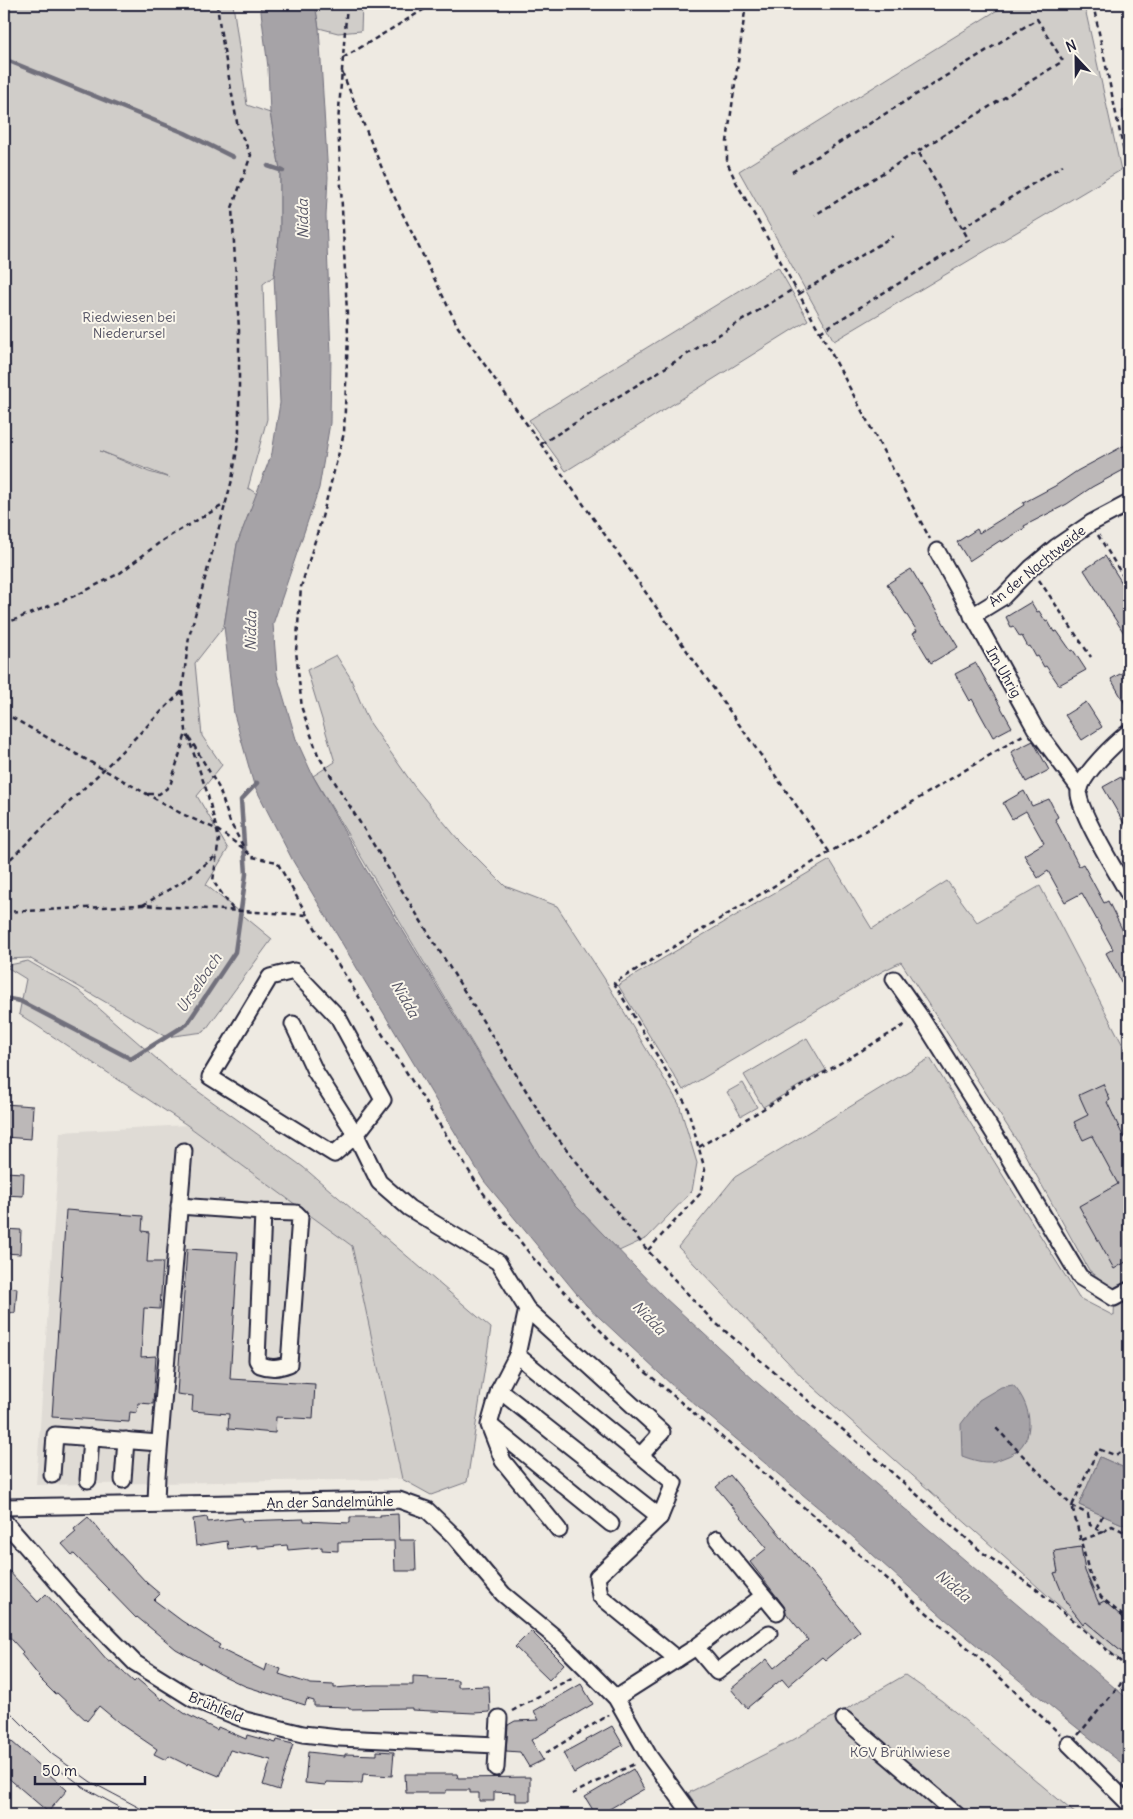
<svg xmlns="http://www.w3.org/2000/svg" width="1133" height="1819" font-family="Delius,sans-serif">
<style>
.built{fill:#dfdbd5}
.green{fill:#d0cdc9;stroke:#797882;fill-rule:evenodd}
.water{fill:#a6a3a7;stroke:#716f7c}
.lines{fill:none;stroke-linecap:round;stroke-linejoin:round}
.stream{stroke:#716f7c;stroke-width:4.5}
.building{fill:#bcb8b8;stroke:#22223b}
.minor-casing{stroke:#22223b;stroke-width:19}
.path{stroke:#22223b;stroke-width:2.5;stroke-dasharray:5 4;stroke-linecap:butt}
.minor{stroke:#fbf7ec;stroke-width:15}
.tram{stroke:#22223b;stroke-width:1}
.labels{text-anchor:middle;stroke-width:4;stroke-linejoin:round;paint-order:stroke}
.park-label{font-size:14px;fill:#565566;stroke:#fbf7ec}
.street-label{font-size:14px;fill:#22223b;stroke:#fbf7ec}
.water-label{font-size:15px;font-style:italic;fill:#575666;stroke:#fbf7ec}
</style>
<rect width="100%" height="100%" fill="#eeeae2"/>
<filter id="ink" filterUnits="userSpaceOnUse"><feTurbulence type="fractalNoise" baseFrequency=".02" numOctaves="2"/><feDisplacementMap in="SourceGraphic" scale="10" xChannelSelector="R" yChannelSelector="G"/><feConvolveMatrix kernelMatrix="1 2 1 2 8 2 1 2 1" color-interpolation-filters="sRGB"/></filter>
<g filter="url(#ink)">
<!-- built -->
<path class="built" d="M187 1125 352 1246 402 1479 36 1485 60 1132Z"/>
<!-- green -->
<g class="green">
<path d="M4 4H233L247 105 270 113 280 169V230L274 276 263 284 267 419 248 488 257 494 237 544 224 626 195 663 202 736 222 765 197 796 228 849 206 885 272 939 204 1032 166 1037 29 958 8 959 4 956ZM100 451 170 478 149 472Z"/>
<path d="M315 4H362L361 31 338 33 319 28Z"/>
<path d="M1007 4H1084L1121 170 834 341 739 171Z"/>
<path d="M1129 109V142L1122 111Z"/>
<path d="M778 267 808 320 566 471 529 420Z"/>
<path d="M336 655 350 677 368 720 414 786 457 838 505 886 557 906 604 978 679 1104 697 1163 692 1191 647 1238 619 1251 576 1206 540 1157 313 776 335 762 307 670Z"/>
<path d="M830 860 872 929 947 881 977 922 1040 886 1129 1057V1470L1100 1457 1079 1505 1129 1527V1623L1104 1601 1100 1603 1091 1592 1094 1591 1089 1579 1086 1581 1081 1568 1084 1567 1081 1547 1055 1551 1058 1572 1054 1573 1086 1622 1129 1658V1668L804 1379 678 1247 735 1177 930 1058 1079 1298 1114 1316 1115 1291 1089 1270 1019 1144 901 962 883 971 683 1090 618 985Z"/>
<path d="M28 961 78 990 174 1074 303 1167 491 1328 467 1482 431 1495 402 1479 352 1246 187 1125 19 1014 26 979 5 966Z"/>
<path d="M807 1038 826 1070 763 1107 744 1075Z"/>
<path d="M743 1083 757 1107 741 1116 727 1092Z"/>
<path d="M905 1675 942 1701 1077 1815H703L688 1793 793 1740Z"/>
<path d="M1129 1681V1700L1118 1691Z"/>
</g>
<!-- water -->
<g class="water">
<path d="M260 4H315L319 28 328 177 326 216 331 356 330 423 319 488 273 624 277 675 296 739 313 776 365 868 540 1157 576 1206 664 1297 754 1380 1129 1700V1769L1071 1723 945 1619 845 1530 674 1387 586 1305 484 1181 293 861 254 785 234 714 224 626 237 544 272 453 280 403 274 276 280 230V169L270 113 268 67Z"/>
<path d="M1013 1385C1034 1407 1038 1447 1003 1458 998 1460 993 1462 988 1462 979 1462 970 1459 962 1456L961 1424 979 1400 1001 1387Z"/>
<path d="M1100 1457 1129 1470V1527L1079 1505Z"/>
</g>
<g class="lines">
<!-- stream -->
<g class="stream">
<path d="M4 59 185 133 233 157"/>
<path d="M268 166 283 171"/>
<path d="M4 998 20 1001 131 1059 187 1024 235 952 246 874 241 800 257 783"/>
</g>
</g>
<!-- building -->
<g class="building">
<path d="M1129 443V467L1092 487 1067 504 1024 526 1025 528 1002 542 1001 540 969 561 957 542 977 529 979 533 1024 505 1023 503 1055 486 1077 471Z"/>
<path d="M1105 556 1129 594V641L1084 570Z"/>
<path d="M911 569 958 647 931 663 913 633 917 631 887 584Z"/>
<path d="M1031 602 1037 612 1039 611 1046 622 1048 621 1054 632 1057 631 1071 651 1073 650 1086 670 1059 685 1046 666 1044 667 1038 656 1036 657 1030 646 1028 647 1022 636 1020 637 1013 626 1011 627 1006 617Z"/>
<path d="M976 663 1012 727 993 737 972 699 970 701 955 674Z"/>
<path d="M1129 669V711L1111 679Z"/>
<path d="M1086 702 1102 727 1082 740 1065 715Z"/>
<path d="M1033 741 1049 770 1026 782 1011 752Z"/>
<path d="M1121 777 1129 792V832L1103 787Z"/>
<path d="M1024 791 1032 806 1049 799 1058 817 1055 819 1079 866 1083 864 1104 903 1108 901 1129 943V997L1106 953 1113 949 1082 893 1065 902 1048 871 1038 878 1024 855 1044 843 1026 811 1012 819 1003 803Z"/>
<path d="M1103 1084 1110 1100 1107 1102 1124 1138 1129 1135V1260L1114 1269 1079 1206 1118 1184 1092 1136 1083 1140 1074 1122 1088 1115 1079 1095Z"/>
<path d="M4 1104 33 1106 31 1139 4 1137Z"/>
<path d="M4 1172 24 1173 23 1196 4 1195Z"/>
<path d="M66 1210 143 1216 142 1231 149 1232 147 1262H163L160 1309 144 1308 141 1357 156 1356 153 1404 138 1403 137 1413 130 1412 129 1422 52 1417Z"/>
<path d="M4 1229 21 1230 20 1254 4 1253Z"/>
<path d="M187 1249 238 1252 230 1379 315 1384 313 1419 276 1417 275 1433 228 1429 229 1414 192 1411 193 1396 177 1394Z"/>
<path d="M4 1287 17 1288 15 1313 4 1312Z"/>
<path d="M730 1475 860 1631 825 1660 822 1657 788 1686 782 1679 747 1708 731 1689 767 1659 774 1668 808 1640 786 1613 784 1606 750 1562 767 1548 716 1487Z"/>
<path d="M398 1514 399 1540H415L416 1571H395L394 1541 338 1542V1551L322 1550V1547L288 1550 287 1545 258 1548V1545L228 1549 227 1541 196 1546 193 1519 207 1517 208 1522 241 1518 242 1521 304 1519V1521L350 1523V1517H380V1515Z"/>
<path d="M88 1517 118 1552 147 1583 160 1594 154 1600 182 1621 220 1645 218 1648 265 1671 267 1664 281 1669 279 1674 311 1684 334 1685V1688L375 1685H413V1676L429 1677V1679L458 1680V1687L489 1686 490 1712 474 1713 412 1710V1708L349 1709 348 1707 314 1706V1701L307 1699 305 1705 245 1686 222 1675 176 1649 137 1617 136 1618 74 1554 72 1555 62 1544 76 1532 74 1529Z"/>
<path d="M1081 1547 1085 1571 1099 1604 1104 1601 1129 1623V1658L1086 1622 1083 1624 1066 1602 1054 1573 1058 1572 1054 1551Z"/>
<path d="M4 1566 38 1602 46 1594 65 1615 67 1614 109 1662 111 1661 134 1682 137 1679 162 1700 163 1698 184 1713 217 1730 218 1727 246 1739 247 1735 276 1743 277 1740 293 1744 279 1790 263 1785 271 1760 230 1750 219 1776 188 1763 187 1765 169 1756 166 1760 154 1754 157 1749 123 1726 99 1706 87 1721 57 1693 55 1694 38 1677 39 1676 21 1654 23 1652 4 1631Z"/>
<path d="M531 1631 564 1664 549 1680 515 1647Z"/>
<path d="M581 1684 593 1704 531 1740 543 1760 529 1767 520 1752 506 1751 508 1725 515 1721 539 1720 534 1711Z"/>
<path d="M612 1726 623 1745 574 1773 563 1753Z"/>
<path d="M4 1735 67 1790 48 1812 6 1776 4 1772Z"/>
<path d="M377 1751 394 1752 392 1776 363 1774 362 1783 326 1782 325 1785 305 1783 308 1752 345 1756V1754L377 1755Z"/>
<path d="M633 1769 644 1789 599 1815H596L585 1797Z"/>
<path d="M405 1774H457L458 1778 530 1777V1801H516V1793L494 1792V1801H479V1793H470V1790H446V1793H406Z"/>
</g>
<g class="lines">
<!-- minor casing -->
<g class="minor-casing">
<g id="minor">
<path d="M937 551 1035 728 1080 789"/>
<path d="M972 616 1003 597 1031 568 1056 547 1091 523 1129 503"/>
<path d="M1129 732C1115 743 1083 773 1079 791 1076 808 1119 876 1129 895"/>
<path d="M294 971 338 1017 383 1100 356 1135 334 1154 210 1077 270 977Z"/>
<path d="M894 979 920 1016 998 1140 1080 1277 1114 1298 1129 1290"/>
<path d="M293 1024 315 1071 356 1135 379 1182 409 1208 498 1262 527 1309 517 1355 674 1483 660 1517 597 1577 600 1596 677 1659"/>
<path d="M179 1206 263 1212 296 1213 300 1217 289 1364C278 1368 271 1369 260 1365L257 1360 263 1212"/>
<path d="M527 1309 662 1432 641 1455"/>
<path d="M517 1355 499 1390 489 1425 503 1461 559 1530"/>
<path d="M499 1390 660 1517"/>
<path d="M491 1426 611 1524"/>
<path d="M52 1475 55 1435 159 1443"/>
<path d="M88 1480 91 1437"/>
<path d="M123 1480 126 1440"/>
<path d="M156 1503 157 1476 184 1151"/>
<path d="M4 1507 399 1500 427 1510 454 1536 503 1594 555 1637 616 1698 649 1756 692 1815"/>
<path d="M4 1521 73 1600 135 1663 193 1699 245 1720 303 1734 339 1738 497 1745"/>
<path d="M717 1539 777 1612"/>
<path d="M696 1647 717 1672 769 1633"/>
<path d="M616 1698 696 1647 763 1596"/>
<path d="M844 1719 957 1815"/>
<path d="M1069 1744 1129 1804"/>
<path d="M496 1768 499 1718"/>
</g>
</g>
<!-- path -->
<g class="path">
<path d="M217 4 220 28 238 128 251 155 232 208 239 330V436L232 480 189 637 182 691 186 731 207 792 219 839 213 881 234 911"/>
<path d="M347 4 338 123 348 335 344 433 321 521 301 587 296 651 302 709 318 755 548 1126 648 1251 712 1320 854 1439 983 1553 1035 1588 1128 1668"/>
<path d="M746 4 727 142V162L736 182 820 332 930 539"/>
<path d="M1093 4 1124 152 1129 159"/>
<path d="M343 58 433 4"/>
<path d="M342 72 391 190 458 327 830 853"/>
<path d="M1124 152 1129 150"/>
<path d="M792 172 1037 19 1063 61 815 215"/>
<path d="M962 228 1063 165"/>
<path d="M799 294 893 236"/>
<path d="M820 332 969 240 918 151"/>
<path d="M541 444 795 288"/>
<path d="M1098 535 1129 586"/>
<path d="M1039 580 1091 657"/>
<path d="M4 624 79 594 120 573 163 540 225 504"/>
<path d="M4 713 182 814 216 829 243 848 252 857 277 862 307 915 481 1190 533 1258 613 1344 975 1654 1060 1734"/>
<path d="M189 737 219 788 230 822 243 846"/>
<path d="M148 794H159L170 786 186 733"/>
<path d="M4 865 103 770 182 691"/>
<path d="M143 905 185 880 216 856"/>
<path d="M4 912 142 905 307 915"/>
<path d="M699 1147 908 1023"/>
<path d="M648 1250 700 1194 705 1170 687 1106 614 983 1023 735"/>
<path d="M996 1428 1072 1506 1088 1514 1090 1525 1103 1532 1112 1526 1129 1534"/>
<path d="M1129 1453 1124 1451 1115 1455 1098 1449 1072 1506 1089 1572 1101 1597 1129 1621"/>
<path d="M1124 1468 1129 1456"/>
<path d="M1096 1528 1103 1515"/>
<path d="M1082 1540 1103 1532"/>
<path d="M512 1711 575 1676"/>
<path d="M1078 1735 1120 1685 1129 1665"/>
<path d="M546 1753 609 1715"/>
<path d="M572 1794 636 1763"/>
</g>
<!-- minor -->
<use href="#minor" class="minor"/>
<!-- tram -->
<g class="tram">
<path d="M4 1706 52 1754 91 1782 153 1815"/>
<path d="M57 1767 86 1789 134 1815"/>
</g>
</g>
</g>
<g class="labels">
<!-- park labels -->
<g class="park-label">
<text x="129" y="322">Riedwiesen bei<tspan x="129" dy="16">Niederursel</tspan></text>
<text x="900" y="1757">KGV Brühlwiese</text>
</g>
<!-- street labels -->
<g class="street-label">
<text transform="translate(1037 566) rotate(-39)" y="5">An der Nachtweide</text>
<text transform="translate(1004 672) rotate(60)" y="5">Im Uhrig</text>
<text transform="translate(330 1502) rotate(-1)" y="5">An der Sandelmühle</text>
<text transform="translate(216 1707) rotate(23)" y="5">Brühlfeld</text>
</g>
<!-- water labels -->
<g class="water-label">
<text transform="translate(303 219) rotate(-91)" y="5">Nidda</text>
<text transform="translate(251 631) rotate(-89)" y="5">Nidda</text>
<text transform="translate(199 983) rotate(-56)" y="5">Urselbach</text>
<text transform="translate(405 999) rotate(60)" y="5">Nidda</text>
<text transform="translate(649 1318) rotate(46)" y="5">Nidda</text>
<text transform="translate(953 1586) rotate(40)" y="5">Nidda</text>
</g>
</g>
<!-- margin -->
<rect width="1133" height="1819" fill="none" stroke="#fbf7ec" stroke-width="20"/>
<rect x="10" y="10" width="1113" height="1799" fill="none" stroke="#22223b" stroke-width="2" filter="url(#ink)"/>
<!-- north arrow -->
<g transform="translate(1076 58) rotate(338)" stroke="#fbf7ec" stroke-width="4" paint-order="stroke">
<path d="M0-4L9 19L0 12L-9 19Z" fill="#22223b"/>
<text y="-8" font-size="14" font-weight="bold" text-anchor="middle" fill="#22223b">N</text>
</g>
<!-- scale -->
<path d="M35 1776v8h110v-8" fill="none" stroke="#22223b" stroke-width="2.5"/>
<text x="42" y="1776" font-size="15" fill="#22223b" stroke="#fbf7ec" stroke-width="4" paint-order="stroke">50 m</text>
</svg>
